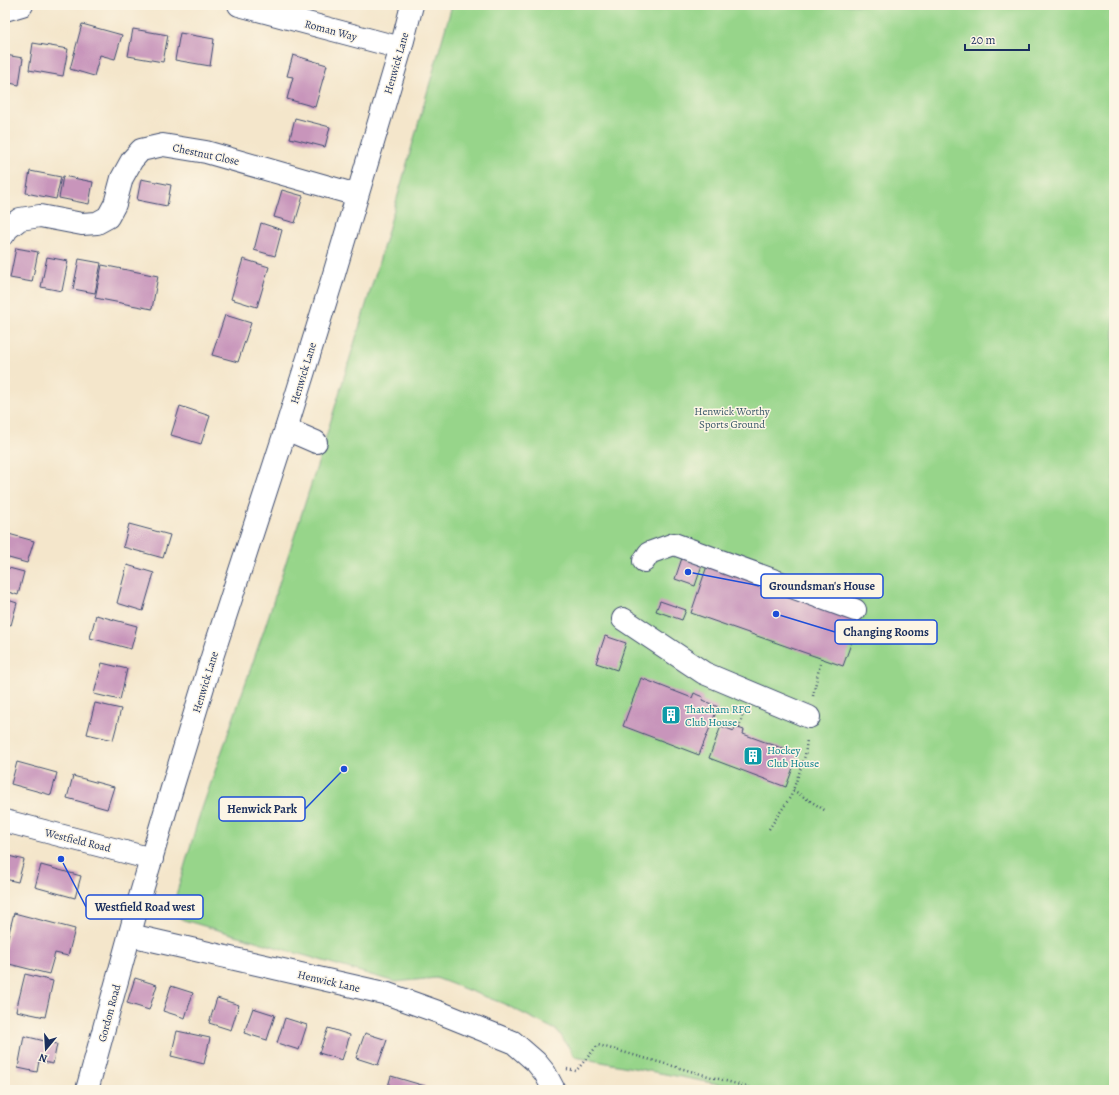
<svg xmlns="http://www.w3.org/2000/svg" width="1119" height="1095" font-family="Alegreya,serif">
<style>
.green{fill:#97d58a;stroke:#598274}
.building{fill:#c895bb}
.lines{fill:none;stroke-linecap:round;stroke-linejoin:round}
.minor-casing{stroke:#3c4a6e;stroke-width:24}
.path{stroke:#3c4a6e;stroke-width:2.5;stroke-dasharray:1 3;stroke-linecap:butt}
.minor{stroke:#fff;stroke-width:22}
.labels{text-anchor:middle;stroke-width:3;stroke-linejoin:round;paint-order:stroke}
.street-label{font-size:11px;fill:#1b2f5e;stroke:#fcf5e5}
.park-label{font-size:11px;fill:#3a5869;stroke:#fcf5e5}
.culture-label{font-size:11px;fill:#0d838f;stroke:#fcf5e5;text-anchor:start}
.leader{fill:none;stroke:#1d4ed8;stroke-width:1.5}
.callout-dot{fill:#1d4ed8;stroke:#fcf5e5;stroke-width:1.5}
.callout{fill:#fcf5e5;stroke:#1d4ed8;stroke-width:1.5}
.callout-label{font-size:12px;text-anchor:middle;font-weight:bold;fill:#1b2f5e}
</style>
<rect width="100%" height="100%" fill="#fcf5e5"/>
<filter id="ink" filterUnits="userSpaceOnUse"><feTurbulence type="fractalNoise" baseFrequency=".025" numOctaves="2"/><feDisplacementMap in="SourceGraphic" scale="8" xChannelSelector="R" yChannelSelector="G"/><feConvolveMatrix kernelMatrix="1 2 1 2 8 2 1 2 1" color-interpolation-filters="sRGB"/></filter>
<filter id="wash" filterUnits="userSpaceOnUse"><feTurbulence type="fractalNoise" baseFrequency=".012" numOctaves="4" result="noise"/><feDisplacementMap in="SourceGraphic" scale="16" xChannelSelector="R" yChannelSelector="G"/><feGaussianBlur stdDeviation="0.9" result="paint"/><feColorMatrix in="noise" values="0 0 0 0 0 0 0 0 0 0 0 0 0 0 0 0 0 1.4 0 .05"/><feComposite in="paint" operator="in"/></filter>
<g filter="url(#wash)">
<rect width="100%" height="100%" fill="#f4e6cb"/>
<!-- green -->
<path class="green" d="M452 5H1114V1090H750L575 1057 558 1031 502 1003 436 978 395 982 170 916 198 820 264 630 318 463 379 262Z"/>
<g id="blocks">
<!-- building -->
<g class="building">
<path d="M82 24 122 35 115 59 100 55 94 76 70 69Z"/>
<path d="M133 29 168 35 163 62 128 56Z"/>
<path d="M180 33 214 39 210 66 175 60Z"/>
<path d="M33 43 68 49 63 76 29 70Z"/>
<path d="M5 55 23 58 19 85 5 82Z"/>
<path d="M293 55 327 65 315 107 287 99 293 77 287 76Z"/>
<path d="M295 118 330 127 325 147 290 138Z"/>
<path d="M30 171 61 177 56 199 26 193Z"/>
<path d="M63 176 93 182 89 204 59 198Z"/>
<path d="M141 179 171 185 167 206 137 200Z"/>
<path d="M282 190 303 196 295 223 274 217Z"/>
<path d="M261 223 282 230 275 256 254 250Z"/>
<path d="M16 248 38 252 32 282 10 278Z"/>
<path d="M47 257 68 261 62 291 41 287Z"/>
<path d="M79 259 101 263 95 293 73 289Z"/>
<path d="M243 259 269 267 257 307 231 299Z"/>
<path d="M102 265 158 276 152 309 95 298Z"/>
<path d="M225 315 251 323 238 362 212 355Z"/>
<path d="M180 406 210 416 201 444 171 435Z"/>
<path d="M129 524 170 535 163 558 123 547Z"/>
<path d="M5 533 34 541 27 563 5 557Z"/>
<path d="M682 558 702 565 695 586 675 579Z"/>
<path d="M708 563 861 616 843 666 691 613Z"/>
<path d="M127 565 154 573 143 611 117 603Z"/>
<path d="M5 567 24 572 18 595 5 591Z"/>
<path d="M5 599 17 603 11 625 5 623Z"/>
<path d="M660 601 686 610 682 620 656 611Z"/>
<path d="M96 615 137 626 131 649 90 638Z"/>
<path d="M605 636 626 643 617 670 596 663Z"/>
<path d="M102 663 127 669 120 700 94 694Z"/>
<path d="M641 678 692 698 694 693 698 695 703 697 702 700 718 707 699 755 623 726Z"/>
<path d="M95 703 121 709 113 740 87 734Z"/>
<path d="M721 726 734 731 735 727 744 730 743 734 798 754 786 787 709 758Z"/>
<path d="M17 762 57 773 51 795 11 784Z"/>
<path d="M73 776 114 787 107 809 67 798Z"/>
<path d="M5 855 24 860 18 882 5 879Z"/>
<path d="M41 865 81 876 75 898 35 887Z"/>
<path d="M14 913 75 929 68 956 55 953 49 974 5 963V948Z"/>
<path d="M25 974 53 981 45 1017 16 1011Z"/>
<path d="M135 978 157 985 149 1010 127 1003Z"/>
<path d="M171 986 193 993 185 1018 163 1011Z"/>
<path d="M217 998 239 1005 231 1030 209 1023Z"/>
<path d="M253 1008 275 1015 267 1040 244 1033Z"/>
<path d="M285 1018 307 1025 299 1050 277 1043Z"/>
<path d="M328 1028 350 1035 342 1060 319 1053Z"/>
<path d="M177 1031 210 1038 204 1064 171 1056Z"/>
<path d="M365 1033 387 1040 378 1065 356 1058Z"/>
<path d="M24 1036 57 1044 53 1064 39 1061 37 1072 18 1068Z"/>
<path d="M391 1076 425 1086 424 1090H387Z"/>
</g>
</g>
</g>
<g filter="url(#ink)">
<use href="#blocks" fill-opacity="0" stroke="#3c4a6e" stroke-width="1"/>
<g class="lines">
<!-- minor casing -->
<g class="minor-casing">
<g id="minor">
<path d="M239 5 401 48"/>
<path d="M5 10 22 5"/>
<path d="M5 233 7 229 20 219 40 216 82 224 97 223 108 217 115 204 122 178 132 160 141 150 163 145 206 152 357 195"/>
<path d="M286 429 316 442"/>
<path d="M644 561 649 553 674 544 855 610"/>
<path d="M623 619 704 673 809 717"/>
<path d="M5 821 152 859"/>
<path d="M130 935 388 994 441 1013 513 1042 536 1062 545 1073 554 1090"/>
<path d="M87 1090 140 897 173 785 213 654 286 429 334 274 401 48 412 5"/>
</g>
</g>
<!-- path -->
<g class="path">
<path d="M813 696 820 664"/>
<path d="M739 728 743 713"/>
<path d="M793 790 826 811"/>
<path d="M769 829 791 796 805 756 807 739"/>
<path d="M567 1069 576 1071 598 1045 758 1090"/>
</g>
<!-- minor -->
<use href="#minor" class="minor"/>
</g>
</g>
<!-- icons -->
<defs>
<g id="building-square" transform="scale(1)"><rect x="-9" y="-9" width="18" height="18" rx="4" fill="#0f9aa8" stroke="#fcf5e5"/><path d="M-4-6H4V6H1V3H-1V6H-4ZM-2.5-4.3h1.7v1.8h-1.7ZM.8-4.3h1.7v1.8H.8ZM-2.5-1h1.7V.8h-1.7ZM.8-1h1.7V.8H.8Z" fill="#fff"/></g>
</defs>
<g fill-rule="evenodd">
<use href="#building-square" x="671" y="715"/>
<use href="#building-square" x="753" y="756"/>
</g>
<g class="labels">
<!-- street labels -->
<g class="street-label">
<text transform="translate(331 30) rotate(15)" y="4">Roman Way</text>
<text transform="translate(396 63) rotate(-74)" y="4">Henwick Lane</text>
<text transform="translate(206 154) rotate(12)" y="4">Chestnut Close</text>
<text transform="translate(303 373) rotate(-73)" y="4">Henwick Lane</text>
<text transform="translate(205 682) rotate(-73)" y="4">Henwick Lane</text>
<text transform="translate(78 840) rotate(14)" y="4">Westfield Road</text>
<text transform="translate(329 981) rotate(13)" y="4">Henwick Lane</text>
<text transform="translate(109 1013) rotate(-75)" y="4">Gordon Road</text>
</g>
<!-- park labels -->
<g class="park-label">
<text x="732" y="415">Henwick Worthy<tspan x="732" dy="13">Sports Ground</tspan></text>
</g>
<!-- culture labels -->
<g class="culture-label">
<text x="685" y="713">Thatcham RFC<tspan x="685" dy="13">Club House</tspan></text>
<text x="767" y="754">Hockey<tspan x="767" dy="13">Club House</tspan></text>
</g>
</g>
<!-- callouts -->
<path class="leader" d="M688 572L761 586M776 614L835 632M344 769L305 809M61 859L86 907"/>
<g class="callout-dot">
<circle cx="688" cy="572" r="4"/>
<circle cx="776" cy="614" r="4"/>
<circle cx="344" cy="769" r="4"/>
<circle cx="61" cy="859" r="4"/>
</g>
<g class="callout">
<rect x="761" y="574" width="122" height="24" rx="4"/>
<rect x="835" y="620" width="102" height="24" rx="4"/>
<rect x="219" y="797" width="86" height="24" rx="4"/>
<rect x="86" y="895" width="117" height="24" rx="4"/>
</g>
<g class="callout-label">
<text x="822" y="590">Groundsman's House</text>
<text x="886" y="636">Changing Rooms</text>
<text x="262" y="813">Henwick Park</text>
<text x="145" y="911">Westfield Road west</text>
</g>
<!-- margin -->
<rect width="1119" height="1095" fill="none" stroke="#fcf5e5" stroke-width="20"/>
<!-- north arrow -->
<g transform="translate(46 1049) rotate(198)" stroke="#fcf5e5" stroke-width="3" paint-order="stroke">
<path d="M0-3L7 15L0 10L-7 15Z" fill="#1b2f5e"/>
<text y="-6" font-size="11" font-weight="bold" text-anchor="middle" fill="#1b2f5e">N</text>
</g>
<!-- scale -->
<path d="M965 44v6h64v-6" fill="none" stroke="#1b2f5e" stroke-width="2"/>
<text x="971" y="44" font-size="12" fill="#1b2f5e" stroke="#fcf5e5" stroke-width="3" paint-order="stroke">20 m</text>
</svg>
